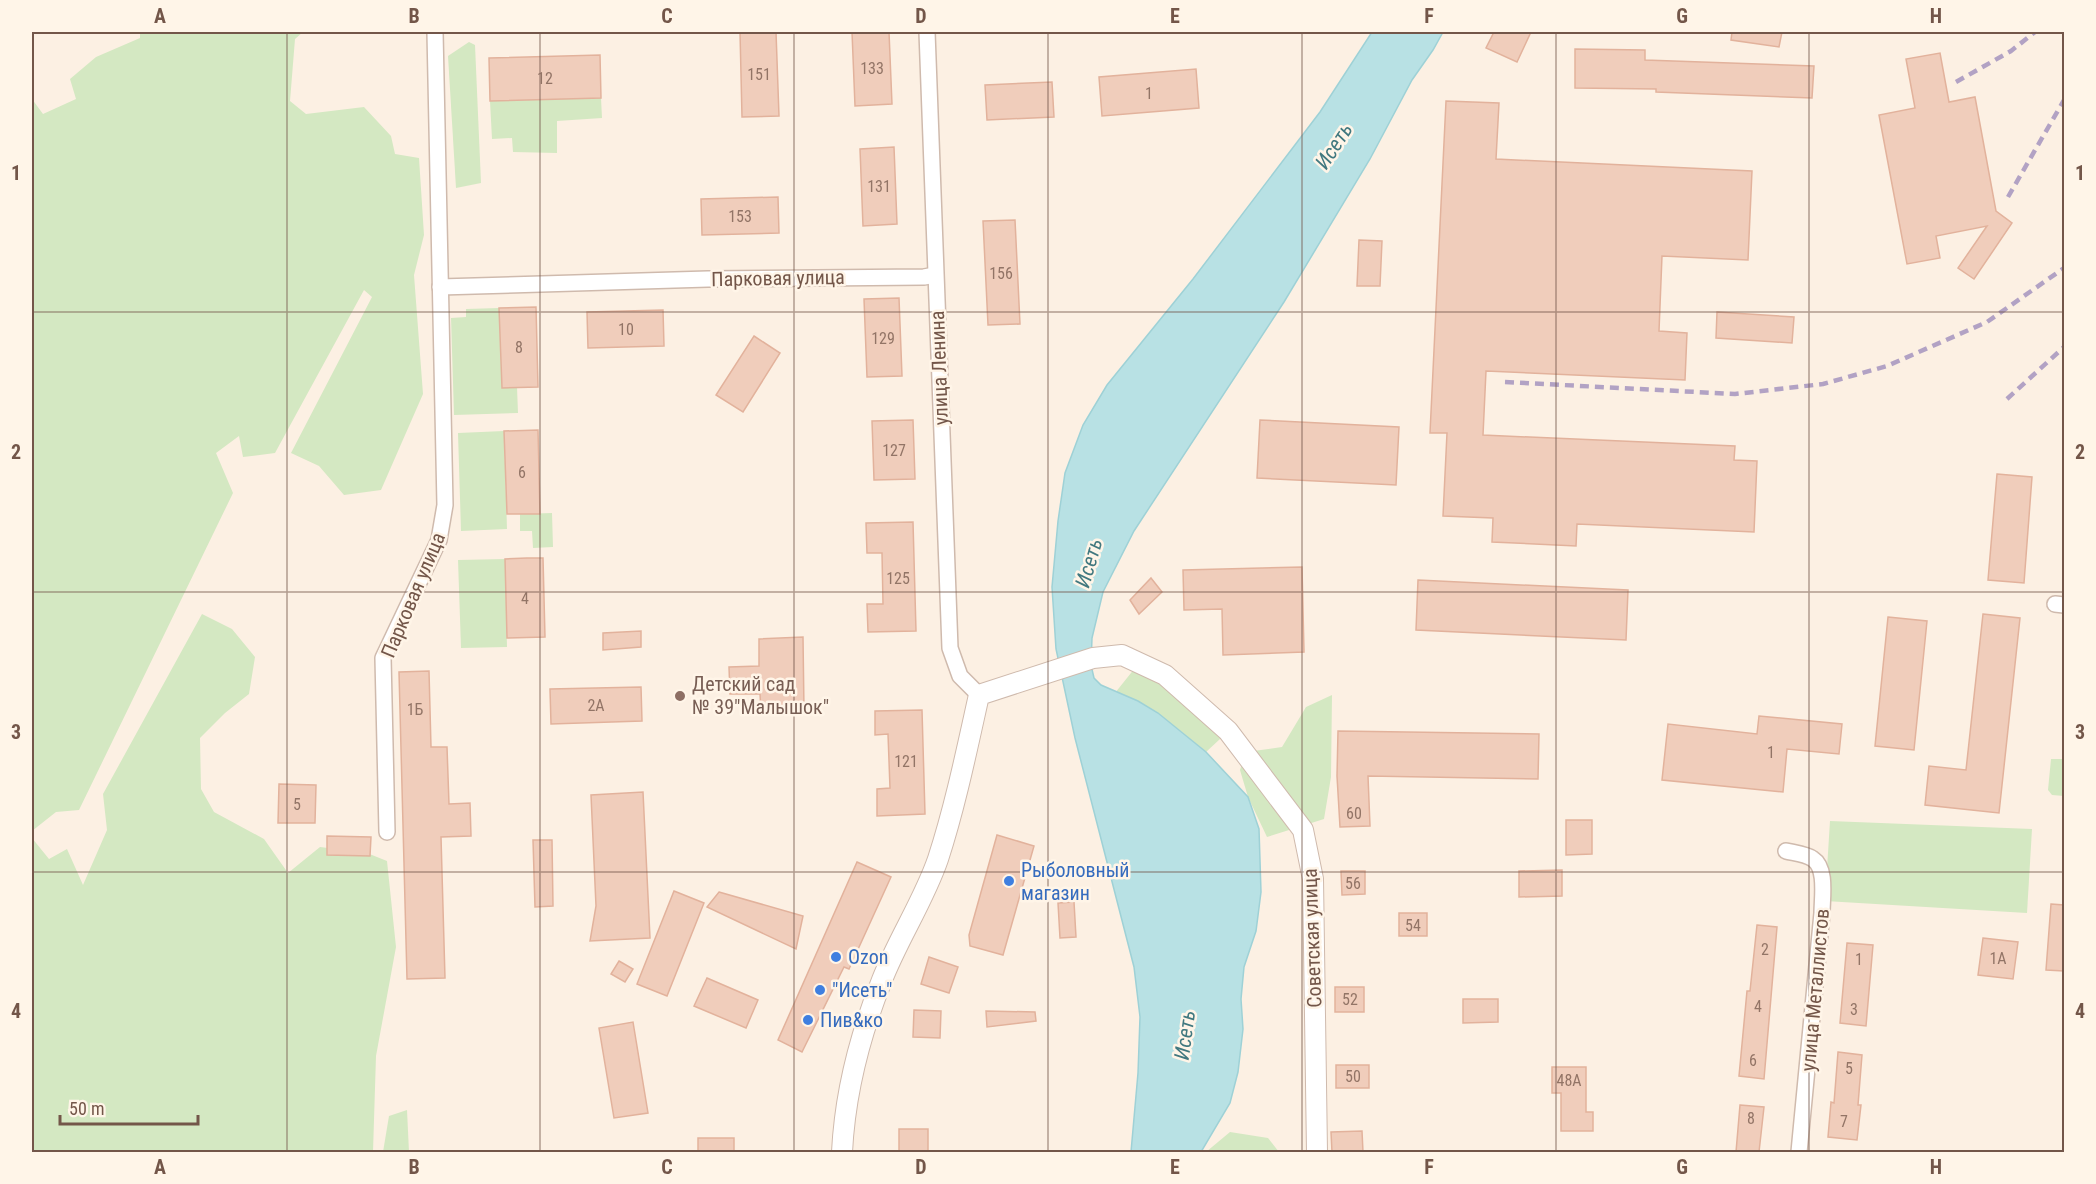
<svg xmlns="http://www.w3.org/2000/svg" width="2096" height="1184" font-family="'Roboto Condensed',sans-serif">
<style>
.green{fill:#d4e8c2}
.water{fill:#b8e1e4;stroke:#9ed1d6;stroke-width:1.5}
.building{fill:#f0cdbb;stroke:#e2b29c;stroke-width:1.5}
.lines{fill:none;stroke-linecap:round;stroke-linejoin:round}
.minor-casing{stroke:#cfbaad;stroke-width:18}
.tertiary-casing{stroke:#cfbaad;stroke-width:22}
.minor{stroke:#fff;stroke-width:15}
.tertiary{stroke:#fff;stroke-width:20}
.rail{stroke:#b2a2c4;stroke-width:4.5;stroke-dasharray:9 6;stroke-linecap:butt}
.grid{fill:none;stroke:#735649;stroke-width:1.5;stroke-opacity:0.55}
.education-dot{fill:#8d6e63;stroke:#fff5e8;stroke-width:2}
.shop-dot{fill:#3f7fe0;stroke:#fff5e8;stroke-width:2}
.labels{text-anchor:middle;stroke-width:5;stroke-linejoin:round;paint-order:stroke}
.number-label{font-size:16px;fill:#927466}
.street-label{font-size:20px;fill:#735649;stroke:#fff5e8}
.education-label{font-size:20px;fill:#785e54;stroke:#fff5e8;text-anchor:start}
.shop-label{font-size:20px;fill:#366cbe;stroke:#fff5e8;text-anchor:start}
.water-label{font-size:21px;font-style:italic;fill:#41787f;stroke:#fff5e8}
.neatline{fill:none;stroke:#735649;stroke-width:2}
.grid-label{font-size:20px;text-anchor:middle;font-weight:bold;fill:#735649}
</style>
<rect width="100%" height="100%" fill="#fcf0e3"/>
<!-- green -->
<g class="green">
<path d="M140 32H303L295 39 290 101 306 114 364 107 391 136 395 154 419 158 424 235 414 275 423 394 381 490 344 495 319 466 291 453 372 297 364 290 275 453 243 457 239 436 216 453 233 493 79 810 56 812 32 831V99L43 114 76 99 70 79 96 57 140 38Z"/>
<path d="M469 42 475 45 481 183 456 188 448 56Z"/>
<path d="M601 98 602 118 557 121V153L513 152 512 138 492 139 490 101Z"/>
<path d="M499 308 502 388 517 387 518 413 454 415 451 318 466 317V309Z"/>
<path d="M504 431 507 529 461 531 458 433Z"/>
<path d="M552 513 553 547 533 548 532 531H520V514Z"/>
<path d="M505 559 507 647 461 648 458 560Z"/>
<path d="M202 614 232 629 255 657 249 694 225 713 200 738 201 789 214 812 264 839 288 873 320 847 367 853 387 861 396 947 376 1056 373 1152H32V838L49 859 67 849 83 885 107 830 103 794Z"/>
<path d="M1135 668 1219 718 1220 739 1206 752C1176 727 1153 706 1115 693Z"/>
<path d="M1332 695 1331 777 1324 819 1267 837 1248 797 1240 770 1246 752 1282 747 1306 707Z"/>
<path d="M2051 759H2064V796L2052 795 2048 790Z"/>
<path d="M1830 821 2032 829 2027 913 1825 901Z"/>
<path d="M407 1110 409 1152H383L389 1116Z"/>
<path d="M1230 1132 1268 1138 1279 1152H1206Z"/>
</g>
<!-- water -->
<path class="water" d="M1372 32H1443L1433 50 1412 80 1370 159 1284 302 1134 531 1103 592 1092 638 1091 665 1094 678 1101 685 1138 701 1158 713 1206 752 1248 797 1259 829 1261 892 1256 931 1244 967 1241 999 1243 1029 1238 1072 1230 1103 1201 1152H1131L1138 1073 1140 1017 1134 967 1075 738 1056 649 1052 587 1058 521 1065 473 1083 425 1107 385 1193 279 1320 112Z"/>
<!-- building -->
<g class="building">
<path d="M740 32H776L779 116 742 117Z"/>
<path d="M852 32H889L892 104 855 106Z"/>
<path d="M1494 32H1531L1517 62 1486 48Z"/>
<path d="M1732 32H1782L1779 47 1731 40Z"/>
<path d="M1575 49 1645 50V60L1814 66 1812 98 1656 92V89L1575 88Z"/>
<path d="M1940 53 1949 102 1975 97 1996 211 2012 223 1974 279 1958 268 1987 226 1936 236 1940 258 1907 264 1879 115 1915 108 1906 59Z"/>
<path d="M600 55 601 98 490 101 489 58Z"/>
<path d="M1196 69 1199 108 1102 116 1099 77Z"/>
<path d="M1052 82 1054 117 987 120 985 85Z"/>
<path d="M1446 101 1499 103 1496 159 1752 171 1748 260 1662 256 1659 331 1687 333 1685 380 1486 371 1483 435 1735 446 1734 460 1757 461 1754 532 1577 524 1576 546 1492 542 1493 518 1443 516 1447 433H1430Z"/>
<path d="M894 147 897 224 863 226 860 149Z"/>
<path d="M778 197 779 233 702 235 701 199Z"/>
<path d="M1015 220 1020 324 988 325 983 221Z"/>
<path d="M1359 240 1382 241 1380 286H1357Z"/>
<path d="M899 298 902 376 867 377 864 299Z"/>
<path d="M536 307 538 387 502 388 499 308Z"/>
<path d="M663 310 664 346 588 348 587 312Z"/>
<path d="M1717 312 1794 317 1792 343 1716 338Z"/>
<path d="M754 336 780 353 743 412 716 395Z"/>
<path d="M913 420 915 479 874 480 872 421Z"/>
<path d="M1260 420 1399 427 1396 485 1257 478Z"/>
<path d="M538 430 540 514H507L504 431Z"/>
<path d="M1997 474 2032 477 2024 583 1988 580Z"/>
<path d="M913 522 916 631 868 632 867 604H883L882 553H867L866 523Z"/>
<path d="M527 558H543L545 637 507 638 505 559Z"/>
<path d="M1302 567 1304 652 1223 655 1222 609 1184 610 1183 570Z"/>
<path d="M1151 578 1162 592 1139 614 1130 600Z"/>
<path d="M1418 580 1628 590 1626 640 1416 630Z"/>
<path d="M1983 614 2020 618 1999 813 1925 805 1929 766 1966 770Z"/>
<path d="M1888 617 1927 621 1914 750 1875 746Z"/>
<path d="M641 631V647L603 650V633Z"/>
<path d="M803 637 804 710 761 711 760 694H730L729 667 759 666V639Z"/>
<path d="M429 671 431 747H447L449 804 470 803 471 836 441 837 445 978 407 979 399 672Z"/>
<path d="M641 687 642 721 551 724 550 689Z"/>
<path d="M922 710 925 814 877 816V789L890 788 888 734 875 735V711Z"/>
<path d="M1759 716 1842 724 1839 754 1787 749 1783 792 1662 780 1668 724 1757 734Z"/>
<path d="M1338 731 1539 734 1538 779 1368 776 1370 826 1340 827 1337 776Z"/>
<path d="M279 784 316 785 315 823H278Z"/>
<path d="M643 792 650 938 590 941 596 906 591 795Z"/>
<path d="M1566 820H1592V854L1566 855Z"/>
<path d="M997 835 1034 846 1003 955 970 946 969 935Z"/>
<path d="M327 836 371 837 370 856 327 855Z"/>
<path d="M533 840H552L553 906 535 907Z"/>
<path d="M857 862 891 877 849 969 844 967 802 1052 778 1040Z"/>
<path d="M1562 870V896L1519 897V871Z"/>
<path d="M1341 871H1365V894L1342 895Z"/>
<path d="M674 891 704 903 667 996 637 984Z"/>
<path d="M719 892 803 916 796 949 707 907Z"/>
<path d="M1074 902 1076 937 1060 938 1058 903Z"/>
<path d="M2051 904 2064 905V971L2046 970Z"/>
<rect x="1399" y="913" width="28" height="23"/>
<path d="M1757 925 1777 927 1764 1079 1739 1076 1747 991H1750Z"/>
<path d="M1983 938 2018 942 2013 979 1978 975Z"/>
<path d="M1847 943 1873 945 1866 1026 1840 1023Z"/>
<path d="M929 957 958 967 949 993 921 984Z"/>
<path d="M619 961 633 969 625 982 611 974Z"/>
<path d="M707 978 758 1000 746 1028 694 1006Z"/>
<rect x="1335" y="987" width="29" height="25"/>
<path d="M1463 999H1498V1022L1463 1023Z"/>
<path d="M914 1010 941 1011 940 1038 913 1037Z"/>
<path d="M986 1011 1035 1012 1036 1021 987 1027Z"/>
<path d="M633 1022 648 1113 614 1118 599 1028Z"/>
<path d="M1838 1052 1862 1055 1858 1105H1861L1857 1140 1828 1137 1831 1102 1834 1103Z"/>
<rect x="1336" y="1065" width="33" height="23"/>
<path d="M1552 1067H1586V1112H1593V1131H1561V1093H1552Z"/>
<path d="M1740 1105 1764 1107 1759 1152H1736Z"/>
<rect x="899" y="1129" width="29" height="23"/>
<path d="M1362 1131 1363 1152H1332L1331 1132Z"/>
<rect x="698" y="1138" width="36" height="14"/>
</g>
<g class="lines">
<!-- minor casing -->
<g class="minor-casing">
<g id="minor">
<path d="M927 32 950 648 960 676 979 695"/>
<path d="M440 287 708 279 924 277 935 275"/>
<path d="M2055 604 2064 605"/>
<path d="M387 832 383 658 439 540 445 505 435 32"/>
<path d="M1786 851C1794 853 1806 854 1813 859 1827 868 1822 898 1822 913L1799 1152"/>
</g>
</g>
<!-- tertiary casing -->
<g class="tertiary-casing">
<path id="tertiary" d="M842 1152C845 1093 860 1035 882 980 898 939 924 900 938 859 955 807 967 749 979 695L1093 658 1122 655 1165 675 1228 731 1303 830 1313 879 1317 1152"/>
</g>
<!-- minor -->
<use href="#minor" class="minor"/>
<!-- tertiary -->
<use href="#tertiary" class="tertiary"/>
<!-- rail -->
<g class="rail">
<path d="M1956 82 2011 51 2035 32"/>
<path d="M2008 197 2064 100"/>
<path d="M1505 382 1735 394 1823 384 1887 366 1987 322 2064 268"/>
<path d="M2007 399 2064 347"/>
</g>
</g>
<!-- grid -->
<path class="grid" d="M287 32V1152M540 32V1152M794 32V1152M1048 32V1152M1302 32V1152M1556 32V1152M1809 32V1152M32 312H2064M32 592H2064M32 872H2064"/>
<!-- markers -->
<circle class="education-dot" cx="680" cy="696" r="6"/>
<g class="shop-dot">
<circle cx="1009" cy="881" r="6"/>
<circle cx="836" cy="957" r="6"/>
<circle cx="820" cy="990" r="6"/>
<circle cx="808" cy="1020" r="6"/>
</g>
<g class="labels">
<!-- number labels -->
<g class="number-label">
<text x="872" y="74">133</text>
<text x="759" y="80">151</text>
<text x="545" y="84">12</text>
<text x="1149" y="99">1</text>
<text x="879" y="192">131</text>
<text x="740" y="222">153</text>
<text x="1001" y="279">156</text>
<text x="626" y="335">10</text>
<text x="883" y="344">129</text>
<text x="519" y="353">8</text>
<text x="894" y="456">127</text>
<text x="522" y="478">6</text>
<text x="898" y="584">125</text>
<text x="525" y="604">4</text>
<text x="596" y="711">2А</text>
<text x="415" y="715">1Б</text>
<text x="1771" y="758">1</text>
<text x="906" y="767">121</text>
<text x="297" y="810">5</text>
<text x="1354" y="819">60</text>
<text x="1353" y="889">56</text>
<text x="1413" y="931">54</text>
<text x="1765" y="955">2</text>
<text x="1998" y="964">1А</text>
<text x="1859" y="965">1</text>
<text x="1350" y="1005">52</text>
<text x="1758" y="1012">4</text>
<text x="1854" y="1015">3</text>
<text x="1753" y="1066">6</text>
<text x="1849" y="1074">5</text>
<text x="1353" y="1082">50</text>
<text x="1569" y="1086">48А</text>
<text x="1751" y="1124">8</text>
<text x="1844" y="1127">7</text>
</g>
<!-- street labels -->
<g class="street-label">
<text transform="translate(778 278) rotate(-1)" y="7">Парковая улица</text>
<text transform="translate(939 368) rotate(-92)" y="7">улица Ленина</text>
<text transform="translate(413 595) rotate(-67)" y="7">Парковая улица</text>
<text transform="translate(1312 938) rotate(-92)" y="7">Советская улица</text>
<text transform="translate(1815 990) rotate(-85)" y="7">улица Металлистов</text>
</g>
<!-- education labels -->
<g class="education-label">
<text x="692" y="691">Детский сад<tspan x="692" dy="23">№ 39"Малышок"</tspan></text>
</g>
<!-- shop labels -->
<g class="shop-label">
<text x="1021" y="877">Рыболовный<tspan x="1021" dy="23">магазин</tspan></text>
<text x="848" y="964">Ozon</text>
<text x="832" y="997">"Исеть"</text>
<text x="820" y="1027">Пив&amp;ко</text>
</g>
<!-- water labels -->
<g class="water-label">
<text transform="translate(1334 146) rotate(-57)" y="7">Исеть</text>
<text transform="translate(1089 563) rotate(-74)" y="7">Исеть</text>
<text transform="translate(1185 1035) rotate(-82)" y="7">Исеть</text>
</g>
</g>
<!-- border -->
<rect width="2096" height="1184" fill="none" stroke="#fff5e8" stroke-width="66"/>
<!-- scale -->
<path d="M60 1115v9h138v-9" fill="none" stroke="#735649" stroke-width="3"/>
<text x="69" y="1115" font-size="18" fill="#735649" stroke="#fff5e8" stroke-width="4.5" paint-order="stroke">50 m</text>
<rect x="33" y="33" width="2030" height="1118" class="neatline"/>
<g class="grid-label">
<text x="160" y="23">A</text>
<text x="414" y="23">B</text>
<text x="667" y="23">C</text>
<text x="921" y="23">D</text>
<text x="1175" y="23">E</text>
<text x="1429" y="23">F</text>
<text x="1682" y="23">G</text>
<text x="1936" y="23">H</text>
<text x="16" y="180">1</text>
<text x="2080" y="180">1</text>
<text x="16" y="459">2</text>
<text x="2080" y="459">2</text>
<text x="16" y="739">3</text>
<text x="2080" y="739">3</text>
<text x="16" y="1018">4</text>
<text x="2080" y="1018">4</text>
<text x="160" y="1174">A</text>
<text x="414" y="1174">B</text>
<text x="667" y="1174">C</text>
<text x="921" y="1174">D</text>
<text x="1175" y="1174">E</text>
<text x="1429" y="1174">F</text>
<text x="1682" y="1174">G</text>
<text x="1936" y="1174">H</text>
</g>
</svg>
